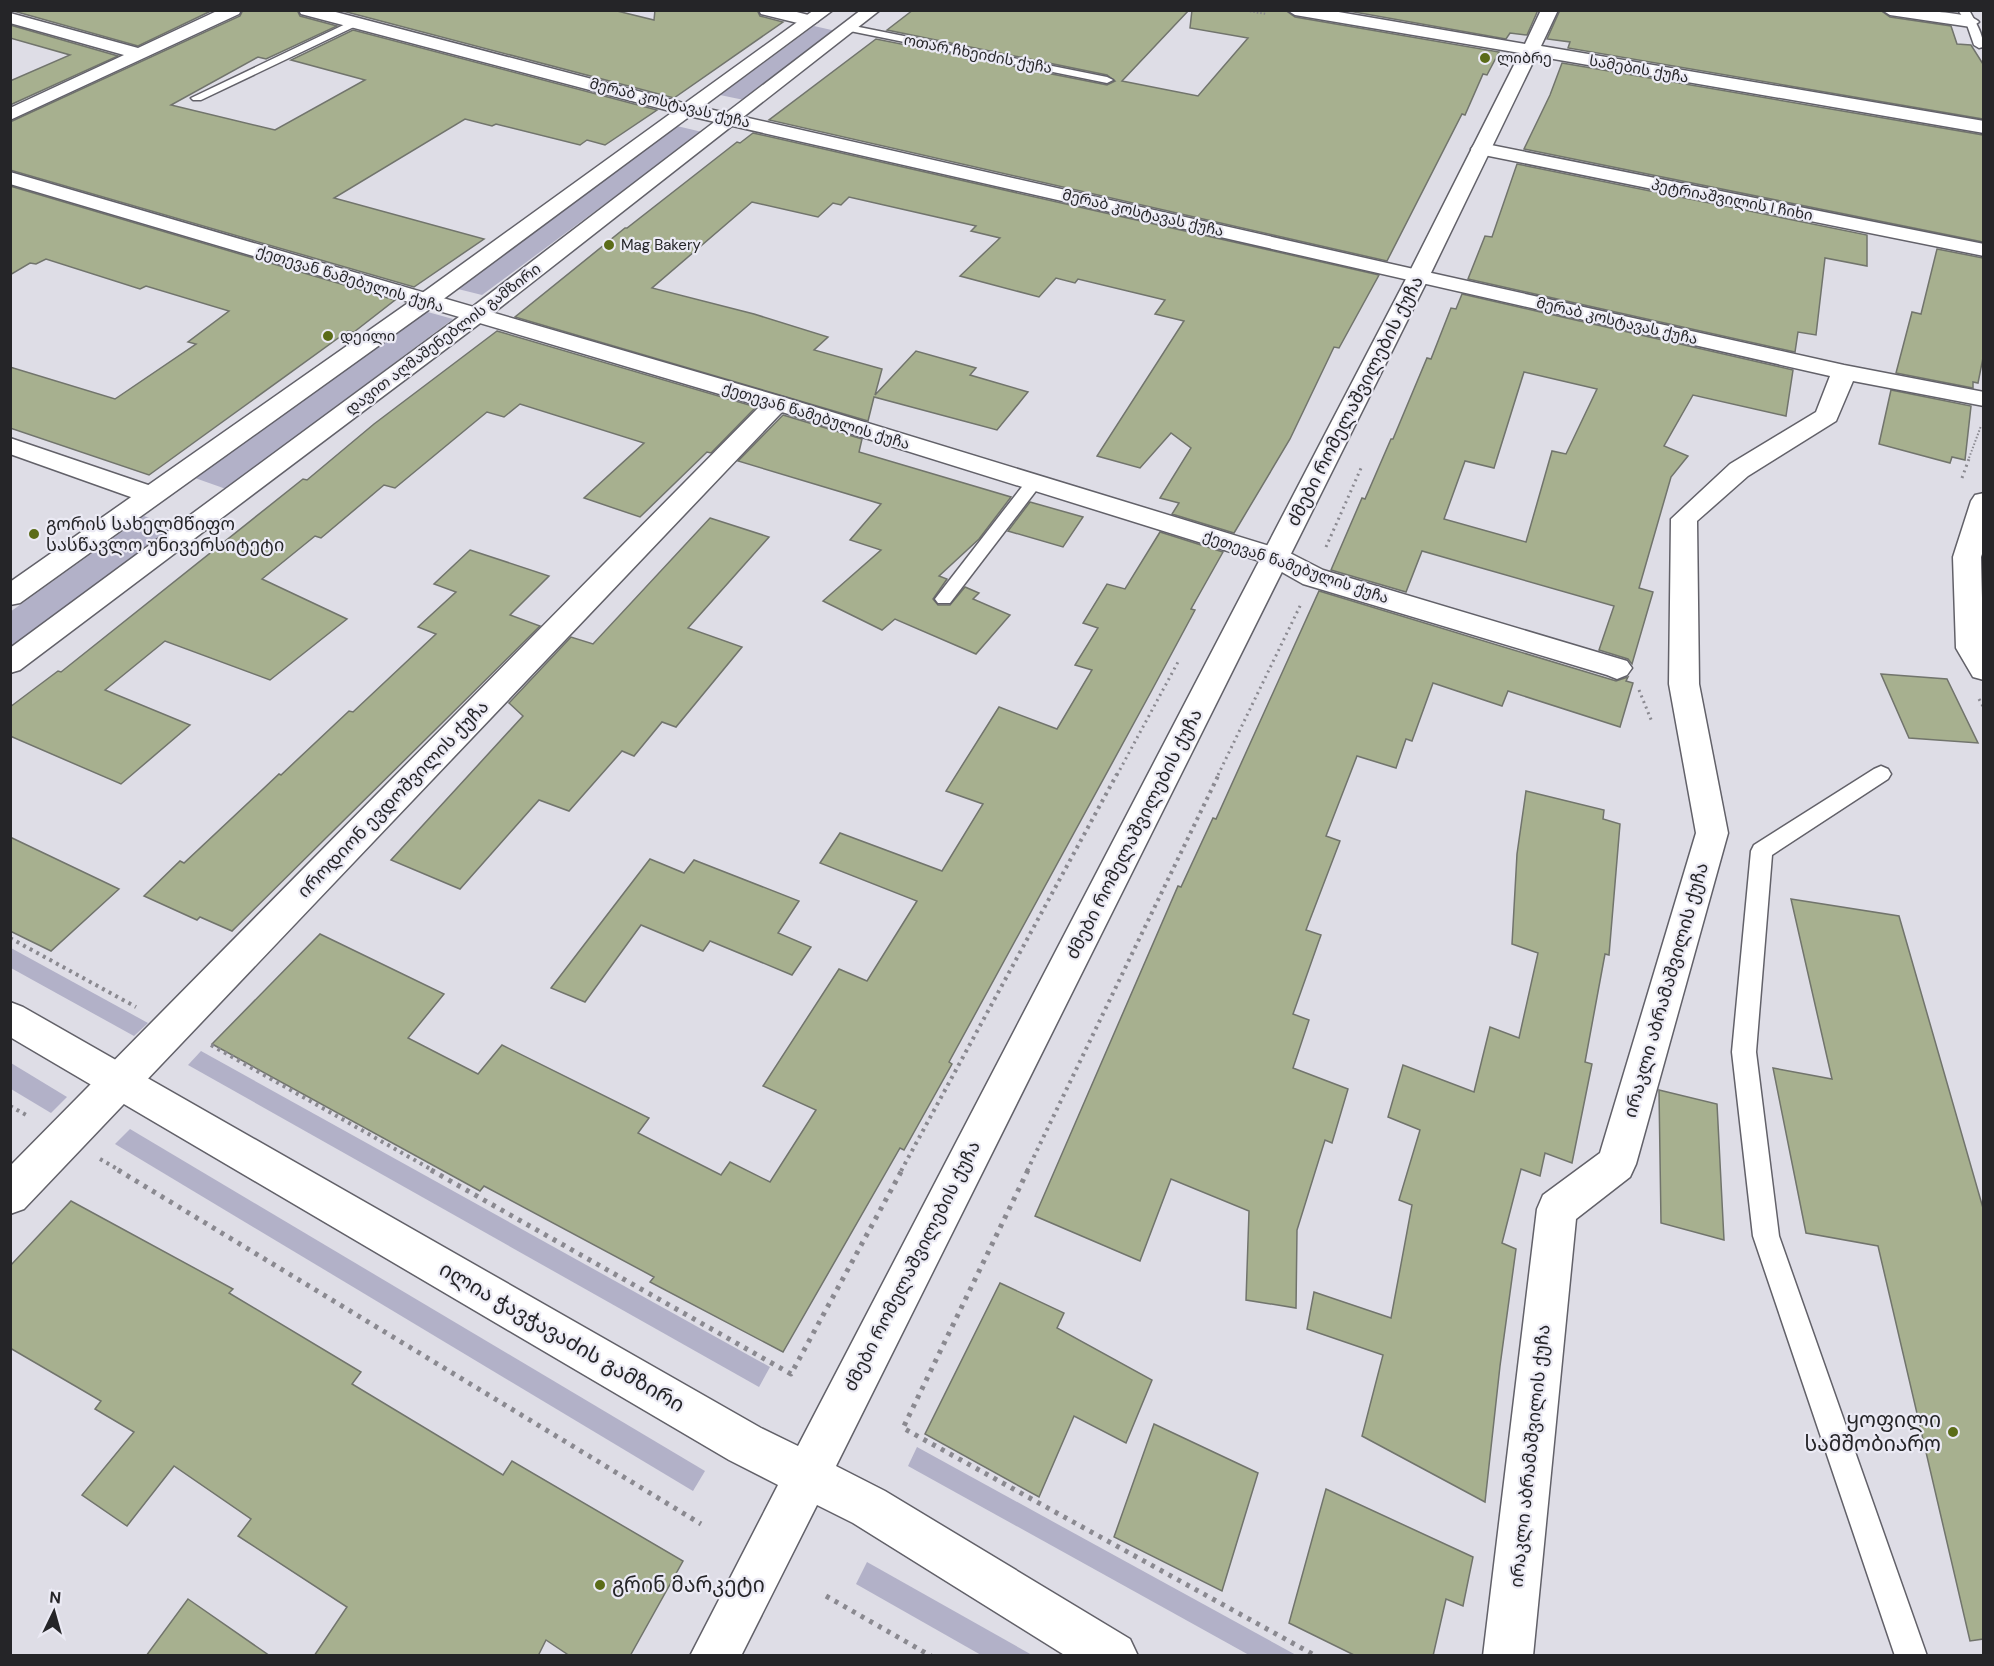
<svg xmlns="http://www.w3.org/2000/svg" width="1994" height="1666" font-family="'DM Sans','Noto Sans Georgian',sans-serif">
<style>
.green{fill:#b2b1c8}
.building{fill:#a7b08f;stroke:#71746c;stroke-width:1.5;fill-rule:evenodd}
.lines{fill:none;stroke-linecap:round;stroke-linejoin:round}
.lane-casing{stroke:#626169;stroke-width:3}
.street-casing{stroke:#626169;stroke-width:3}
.secondary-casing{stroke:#626169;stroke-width:3}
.path-far3{stroke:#8a8990;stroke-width:2;stroke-dasharray:1.5 2;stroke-linecap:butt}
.path-far2{stroke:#8a8990;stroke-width:3;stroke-dasharray:2 4;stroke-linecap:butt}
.path-far1{stroke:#8a8990;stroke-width:4;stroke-dasharray:3 4.5;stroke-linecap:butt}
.path{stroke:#8a8990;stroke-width:5;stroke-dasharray:4 6;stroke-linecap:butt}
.lane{fill:#fff;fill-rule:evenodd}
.street{fill:#fff;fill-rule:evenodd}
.secondary{fill:#fff;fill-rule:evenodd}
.poi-dot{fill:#5b6c18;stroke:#ebeaf4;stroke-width:2}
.labels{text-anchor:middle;stroke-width:4.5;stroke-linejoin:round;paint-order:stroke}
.far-street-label{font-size:15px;fill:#252528;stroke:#ebeaf4}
.far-poi-label{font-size:15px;fill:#252528;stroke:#ebeaf4;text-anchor:start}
.street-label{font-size:18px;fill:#252528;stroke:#ebeaf4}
.poi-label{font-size:18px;fill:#252528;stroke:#ebeaf4;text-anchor:start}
.near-street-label{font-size:21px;fill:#252528;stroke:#ebeaf4}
.near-poi-label{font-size:21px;fill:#252528;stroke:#ebeaf4;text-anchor:end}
</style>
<rect width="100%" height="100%" fill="#dedde6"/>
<!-- green -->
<g class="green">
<path d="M814 26 836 31 744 100 720 95Z"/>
<path d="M677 126 702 132 482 295 454 288Z"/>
<path d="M424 311 453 319 226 489 195 478Z"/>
<path d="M144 516 174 527 11 648 10 612Z"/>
<path d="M10 948H11L148 1023 134 1036 11 968Z"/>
<path d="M201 1051 770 1367 759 1387 188 1065Z"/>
<path d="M11 1063 67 1097 51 1113 11 1089Z"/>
<path d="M130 1129 705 1471 693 1491 115 1144Z"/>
<path d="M917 1447 1296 1655H1249L908 1466Z"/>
<path d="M867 1562 1032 1655H981L856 1584Z"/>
</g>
<!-- building -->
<g class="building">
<path d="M10 10H213L138 46Z"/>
<path d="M243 10H297L300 16 337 26 266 59 258 57 171 105 275 130 365 80 291 60 353 30 657 110 605 145 587 140 580 145 496 124 492 126 465 119 334 198 484 239 414 287 10 170V122L240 16Z"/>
<path d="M339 10H613L654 20 655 10H757L760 16 783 22 674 98Z"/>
<path d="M913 10H1189L1122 81 1198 96 1248 38 1190 28 1192 10H1285L1295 17 1499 52 1487 75 1483 74 1465 115 1462 114 1387 261 769 120 876 39 1107 85 1115 81 1107 75 887 30Z"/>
<path d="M1343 10H1538L1527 35 1510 33 1506 39Z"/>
<path d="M1560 10H1880L1890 17 1951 26 1957 44 1971 45 1983 64V119L1568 48 1570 42 1547 39Z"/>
<path d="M10 25 118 56 10 105V81L70 55 10 38Z"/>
<path d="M1562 63 1983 135V242L1524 149 1550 95Z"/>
<path d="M753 133 1379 275 1339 348 1334 347 1290 439 1234 533 1172 514 1179 503 1160 498 1191 448 1171 433 1140 468 1097 456 1184 321 1155 314 1165 300 1078 279 1075 283 1056 278 1039 297 960 276 1000 238 971 231 976 226 849 197 841 205 833 203 818 217 752 202 652 288 754 314 828 337 814 350 882 369 875 395 916 351 976 368 970 375 1028 392 997 430 874 397 868 421 515 317 625 228H627L737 142 740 143Z"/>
<path d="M1517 164 1867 235V266L1825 258 1816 335 1798 332 1795 352 1468 279 1485 236 1492 237Z"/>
<path d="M10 186 395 300 354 332 348 331 149 475 10 428V367L115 399 196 344 188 342 229 311 146 286 140 289 46 259 36 264 30 263 10 275Z"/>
<path d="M1937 249 1983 258V358L1978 383 1973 382V388L1896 373 1912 312 1921 314Z"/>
<path d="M1462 294 1793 370 1786 416 1693 395 1664 446 1688 456 1671 477 1639 588 1653 592 1632 664 1628 659 1599 650 1614 606 1422 551 1406 592 1331 570 1362 498 1365 499 1391 439H1393L1427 358 1431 359 1451 308 1456 309ZM1524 372 1597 389 1566 454 1552 451 1526 542 1444 519 1465 461 1494 468Z"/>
<path d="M497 331 756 407 711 453 707 452 640 517 584 498 644 443 520 404 504 417 487 412 395 488 384 485 321 538 315 536 262 579 347 619 270 680 165 641 105 690 190 725 121 784 10 736V707L58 671 61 672 303 479 307 480 374 424Z"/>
<path d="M1891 390 1971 406 1965 460 1952 457 1950 463 1879 444Z"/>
<path d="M783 415 862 439 859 452 1011 497 979 539 939 576 947 579 933 599 938 605H950L965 587 979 593 973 599 1010 615 976 654 895 619 882 630 823 601 881 550 850 540 881 504 738 461Z"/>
<path d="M1030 502 1083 517 1063 547 1008 531Z"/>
<path d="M710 518 769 537 688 628 742 647 676 727 662 722 634 756 622 751 569 811 539 800 460 889 391 860 523 716 509 703 571 637 593 644Z"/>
<path d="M1160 532 1223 552 1191 609 1195 610 1152 690 949 1062 952 1064 904 1150 900 1148 783 1352 650 1282 654 1277 484 1186 480 1191 212 1044 320 934 444 994 408 1038 478 1074 502 1045 649 1118 638 1133 721 1175 730 1162 770 1182 816 1110 763 1086 839 969 867 981 917 901 820 863 840 833 942 871 983 804 946 791 999 707 1057 729 1092 670 1075 665 1098 628 1083 623 1107 584 1125 589Z"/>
<path d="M470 550 549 576 510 615 540 626 232 931 200 917 197 920 144 896 180 861 184 863 279 774 281 775 349 711 353 712 436 634 418 627 456 592 434 584Z"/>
<path d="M1319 591 1616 681 1628 677 1626 681 1633 683 1620 727 1508 691 1502 706 1433 683 1412 741 1406 739 1396 768 1357 756 1326 836 1340 841 1306 930 1321 935 1293 1014 1309 1020 1293 1068 1348 1089 1332 1143 1325 1140 1297 1230 1296 1308 1246 1300 1249 1211 1171 1179 1140 1261 1035 1216 1178 886 1181 887 1213 818 1216 819Z"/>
<path d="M1881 674 1947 679 1978 743 1909 738Z"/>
<path d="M1526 791 1604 810 1603 819 1620 824 1609 955 1605 954 1585 1062 1592 1064 1572 1163 1545 1153 1540 1176 1521 1169 1502 1243 1516 1249 1500 1366 1485 1502 1362 1436 1383 1355 1307 1329 1314 1292 1391 1318 1412 1205 1399 1200 1420 1130 1388 1117 1403 1065 1474 1092 1490 1027 1519 1038 1538 953 1512 944 1517 854Z"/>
<path d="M10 837 119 889 51 951 10 931Z"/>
<path d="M650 859 684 873 694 860 799 901 778 933 811 947 792 975 710 941 703 951 641 925 585 1002 551 988Z"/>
<path d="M1791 899 1899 916 1983 1208V1639L1970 1641 1878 1246 1806 1233 1773 1068 1832 1079Z"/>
<path d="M1659 1090 1717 1104 1724 1240 1661 1223Z"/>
<path d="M71 1201 233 1289 229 1293 361 1372 352 1384 503 1475 512 1461 683 1561 630 1656H570L546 1640 538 1656H314L347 1607 238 1536 251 1519 174 1466 127 1526 82 1495 134 1432 95 1409 101 1401 10 1348V1266Z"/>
<path d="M1000 1283 1064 1313 1057 1328 1152 1380 1126 1443 1074 1416 1039 1497 925 1434Z"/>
<path d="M1154 1424 1258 1473 1222 1591 1114 1537Z"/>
<path d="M1326 1489 1473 1557 1463 1606 1446 1599 1433 1656H1356L1289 1623Z"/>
<path d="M188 1599 270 1656H146Z"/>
</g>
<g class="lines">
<!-- lane casing -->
<g class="lane-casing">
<g id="lane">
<path d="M1958 10H1969C1975 21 1984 35 1983 47L1979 48 1974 45 1966 22Z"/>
<path d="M354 20 359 23 358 25 201 100H193L191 98Z"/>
<path d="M849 25 1107 77 1113 80 1107 83 845 30 844 28Z"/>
<path d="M1034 478 1040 479 1042 483 950 603H938L935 599 938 595 1028 479Z"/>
<path d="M1881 766 1888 769 1891 774 1888 779 1772 855 1756 1052 1779 1236 1927 1656H1895L1753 1236 1732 1052 1751 851 1754 845 1874 769Z"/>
</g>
</g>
<!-- street casing -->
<g class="street-casing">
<g id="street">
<path d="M219 10H241L239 14 10 120V108L124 55 10 23V13L138 48Z"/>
<path d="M299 10H328L691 105 1418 270 1844 365 1984 392V406L1853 381 1836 421 1748 476 1697 521 1699 684 1728 833 1636 1164 1630 1177 1576 1219 1533 1656H1483L1537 1209 1543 1195 1600 1153 1696 833 1669 684 1671 519 1730 464 1816 412 1830 376 689 116 301 14Z"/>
<path d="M759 10H789L816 17 818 21 810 26 761 14Z"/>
<path d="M1882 10C1900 10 1970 10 1979 22L1971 27 1890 15Z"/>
<path d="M1481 143 1984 244V256L1474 153 1471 149 1474 145Z"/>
<path d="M10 172 786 398 1286 551 1323 570 1627 661 1632 668 1627 675 1617 679 1607 675 1303 584 1266 563 782 412 24 1209 10 1214V1166L760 406 10 184Z"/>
<path d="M10 438 160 489 164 495 160 501 151 503 142 501 10 454Z"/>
<path d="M1984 493V548L1981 557 1984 680 1973 677 1956 648 1953 557 1971 501 1975 495Z"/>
</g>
</g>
<!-- secondary casing -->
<g class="secondary-casing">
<g id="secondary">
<path d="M814 10H833L434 306 20 603 10 605V582L418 296Z"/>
<path d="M861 10H880L483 321 20 670 10 673V648L467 311Z"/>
<path d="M1287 10H1327L1525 44 1541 10H1558L1541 46 1984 121V133L1536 56 1429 277 836 1466 885 1491 1130 1639 1138 1656H1066L853 1523 817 1505 741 1656H690L778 1485 729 1460 10 1037V1002L23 1007 761 1428 798 1446 1407 277 1520 53 1295 15Z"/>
</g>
</g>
<!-- path-far3 -->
<g class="path-far3">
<path d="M1243 10 1266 14"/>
<path d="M1969 458 1981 426"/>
</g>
<!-- path-far2 -->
<g class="path-far2">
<path d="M1962 478 1970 456"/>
<path d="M1326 547 1362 466"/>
<path d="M1639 690 1652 722"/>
<path d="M1979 699 1984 708"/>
<path d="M1117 775 1178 662"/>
<path d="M1218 775 1301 604"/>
</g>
<!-- path-far1 -->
<g class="path-far1">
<path d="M10 938 136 1007"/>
<path d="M211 1045 434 1171"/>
<path d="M10 1106 28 1116"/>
<path d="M100 1159 121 1171"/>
<path d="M901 1171 1117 774"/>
<path d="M1027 1171 1219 774"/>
</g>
<!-- path -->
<g class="path">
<path d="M118 1170 701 1524"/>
<path d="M431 1170 791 1374 902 1170"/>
<path d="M1028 1170 903 1428 1316 1656"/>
<path d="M826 1596 931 1656"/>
</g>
<!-- lane -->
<use href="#lane" class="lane"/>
<!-- street -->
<use href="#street" class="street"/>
<!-- secondary -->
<use href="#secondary" class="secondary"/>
</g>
<!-- markers -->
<g class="poi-dot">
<circle cx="1485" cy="58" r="6"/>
<circle cx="609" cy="245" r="6"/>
<circle cx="328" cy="336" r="6"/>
<circle cx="34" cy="534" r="6"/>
<circle cx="1953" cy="1432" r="6"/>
<circle cx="600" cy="1585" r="6"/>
</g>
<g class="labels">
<!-- far-street labels -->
<g class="far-street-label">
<text transform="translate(978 54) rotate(11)" y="5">ოთარ ჩხეიძის ქუჩა</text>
<text transform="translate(1639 69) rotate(10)" y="5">სამების ქუჩა</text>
<text transform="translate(670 103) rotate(14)" y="5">მერაბ კოსტავას ქუჩა</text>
<text transform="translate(1732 200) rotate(11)" y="5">პეტრიაშვილის I ჩიხი</text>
<text transform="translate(1143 213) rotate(13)" y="5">მერაბ კოსტავას ქუჩა</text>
<text transform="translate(350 279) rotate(17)" y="5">ქეთევან წამებულის ქუჩა</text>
<text transform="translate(1617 321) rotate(13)" y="5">მერაბ კოსტავას ქუჩა</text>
<text transform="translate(443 339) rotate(-37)" y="5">დავით აღმაშენებლის გამზირი</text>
<text transform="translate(816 416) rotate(17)" y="5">ქეთევან წამებულის ქუჩა</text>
<text transform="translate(1296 567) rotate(19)" y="5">ქეთევან წამებულის ქუჩა</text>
</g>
<!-- far-poi labels -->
<g class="far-poi-label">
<text x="1497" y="63">ლიბრე</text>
<text x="621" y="250">Mag Bakery</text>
<text x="340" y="341">დეილი</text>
</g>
<!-- street labels -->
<g class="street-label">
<text transform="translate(1355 401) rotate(-63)" y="6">ძმები რომელაშვილების ქუჩა</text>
<text transform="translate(393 799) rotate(-46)" y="6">იროდიონ ევდოშვილის ქუჩა</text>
<text transform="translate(1134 834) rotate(-63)" y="6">ძმები რომელაშვილების ქუჩა</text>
<text transform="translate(1666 990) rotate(-74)" y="6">ირაკლი აბრამაშვილის ქუჩა</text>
<text transform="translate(912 1266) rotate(-63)" y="6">ძმები რომელაშვილების ქუჩა</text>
<text transform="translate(1530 1456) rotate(-84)" y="6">ირაკლი აბრამაშვილის ქუჩა</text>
</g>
<!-- poi labels -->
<g class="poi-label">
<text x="46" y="530">გორის სახელმწიფო<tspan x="46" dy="21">სასწავლო უნივერსიტეტი</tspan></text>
</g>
<!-- near-street labels -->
<g class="near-street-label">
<text transform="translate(562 1337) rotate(30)" y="7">ილია ჭავჭავაძის გამზირი</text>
</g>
<!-- near-poi labels -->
<g class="near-poi-label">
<text x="1941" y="1427">ყოფილი<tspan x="1941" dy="24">სამშობიარო</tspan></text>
<text x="612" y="1592" text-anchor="start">გრინ მარკეტი</text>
</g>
</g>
<!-- border -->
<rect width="1994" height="1666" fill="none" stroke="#252528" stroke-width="24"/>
<!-- north arrow -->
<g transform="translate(54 1612) rotate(5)" stroke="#ebeaf4" stroke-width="4.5" paint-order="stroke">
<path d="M0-4.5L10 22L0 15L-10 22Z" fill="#252528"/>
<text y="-9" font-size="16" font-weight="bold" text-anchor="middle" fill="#252528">N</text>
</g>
</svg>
